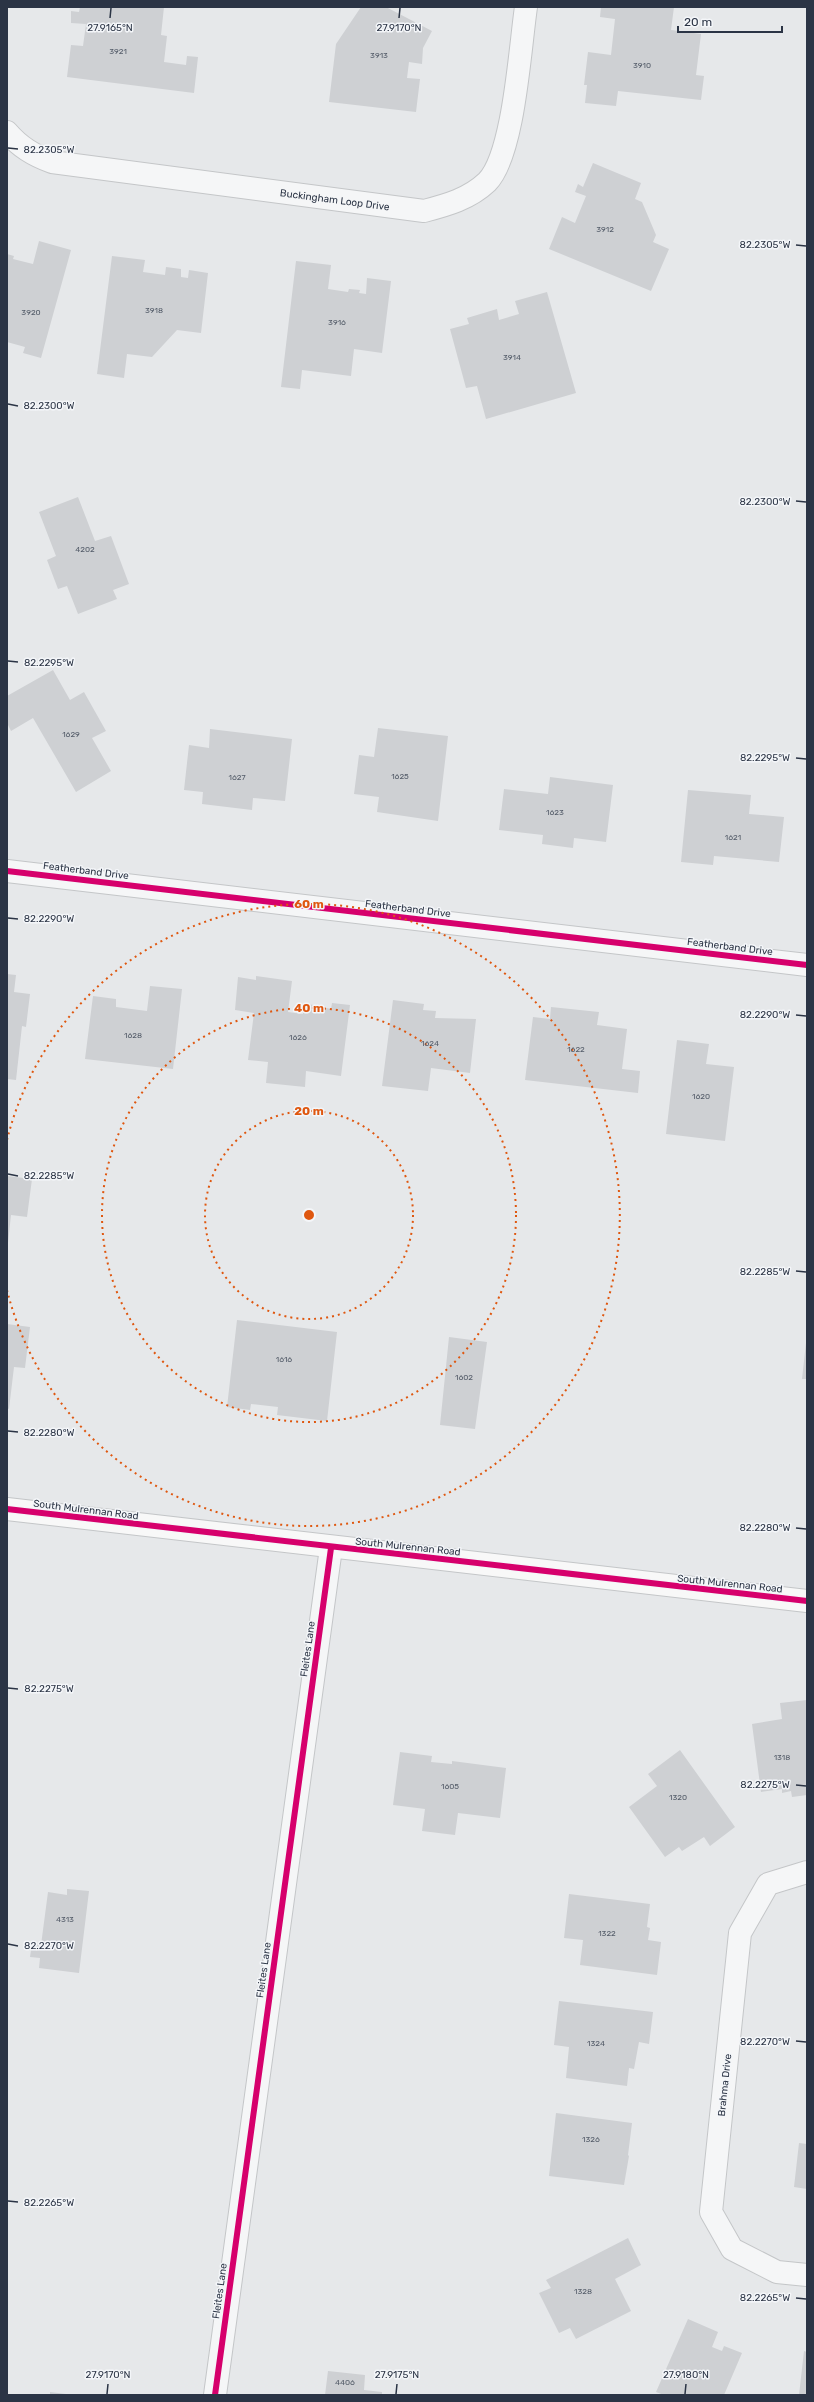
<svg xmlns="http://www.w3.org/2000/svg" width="814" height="2402" viewBox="0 0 814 2402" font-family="Rubik,sans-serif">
<rect width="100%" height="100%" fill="#e6e8ea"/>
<path fill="#ced0d3" d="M 80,7 L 164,7 L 161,35 L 167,36 L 164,62 L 186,65 L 187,56 L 198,57 L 194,93 L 67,77 L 71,45 L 83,46 L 86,24 L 71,23 L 71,11 L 79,12 Z
M 361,7 L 386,7 L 432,31 L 423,48 L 422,64 L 409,62 L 407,78 L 420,79 L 416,112 L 329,102 L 336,44 Z
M 601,7 L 674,7 L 671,30 L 701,34 L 696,75 L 704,76 L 701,100 L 618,91 L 616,106 L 585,103 L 587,85 L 584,85 L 588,52 L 611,55 L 615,19 L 600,17 Z
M 593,163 L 641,183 L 635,199 L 642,202 L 656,235 L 653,242 L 669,249 L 651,291 L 549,249 L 562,217 L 575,223 L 586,196 L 575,192 L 578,184 L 583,187 Z
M 39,241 L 71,250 L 41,358 L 23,353 L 25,347 L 7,342 L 7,254 L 14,256 L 13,259 L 33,264 Z
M 112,256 L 145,260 L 143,272 L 165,275 L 166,267 L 181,269 L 181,277 L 188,278 L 189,270 L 208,273 L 201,333 L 177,330 L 152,357 L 127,354 L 124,378 L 97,374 Z
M 296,261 L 331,265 L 328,289 L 348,292 L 349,289 L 360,290 L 359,293 L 366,294 L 367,278 L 391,281 L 382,353 L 354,349 L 351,376 L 302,370 L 300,389 L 281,387 Z
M 547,292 L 576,393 L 486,419 L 477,386 L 466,388 L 450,329 L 469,324 L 467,318 L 497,309 L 499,320 L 519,314 L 515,301 Z
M 78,497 L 95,541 L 111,536 L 129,584 L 113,590 L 117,599 L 78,614 L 67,586 L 58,589 L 47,560 L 56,556 L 39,512 Z
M 53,670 L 70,700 L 84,692 L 106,731 L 92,738 L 111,771 L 76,792 L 33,718 L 11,731 L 7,723 L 7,696 Z
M 378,728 L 448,736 L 438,821 L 377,812 L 379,797 L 354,794 L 359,755 L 374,757 Z
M 210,729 L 292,739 L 285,801 L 253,798 L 252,810 L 202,804 L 203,792 L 184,790 L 189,745 L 209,748 Z
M 550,777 L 613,785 L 606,842 L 574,838 L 573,848 L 542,844 L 543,835 L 499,830 L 504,789 L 548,794 Z
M 688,790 L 751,795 L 749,814 L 784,817 L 779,862 L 714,856 L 713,865 L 681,862 Z
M 7,974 L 16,975 L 14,992 L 30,994 L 26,1027 L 22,1026 L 16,1080 L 7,1079 Z
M 256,976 L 292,981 L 288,1012 L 303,1014 L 304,1003 L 331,1009 L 332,1003 L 350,1005 L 341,1076 L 306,1071 L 305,1087 L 266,1083 L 268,1062 L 248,1060 L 254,1013 L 235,1010 L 238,977 L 256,980 Z
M 150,986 L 182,989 L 173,1069 L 85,1059 L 93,996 L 116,999 L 116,1007 L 147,1011 Z
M 393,1000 L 424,1004 L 423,1010 L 436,1011 L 435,1018 L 476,1019 L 470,1073 L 431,1068 L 428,1091 L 382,1086 Z
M 551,1007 L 599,1012 L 597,1025 L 627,1029 L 622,1069 L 640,1071 L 638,1093 L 525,1080 L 533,1017 L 550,1019 Z
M 677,1040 L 709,1044 L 706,1064 L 734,1067 L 725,1141 L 666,1134 Z
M 7,1176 L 32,1179 L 27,1217 L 11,1215 L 8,1243 Z
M 237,1320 L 337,1332 L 327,1421 L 277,1415 L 278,1407 L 251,1404 L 250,1410 L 227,1407 Z
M 7,1324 L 30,1327 L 25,1368 L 14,1367 L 9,1409 L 7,1408 Z
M 449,1337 L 487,1342 L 475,1429 L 440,1425 Z
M 806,1343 L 807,1343 L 807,1379 L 802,1379 Z
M 807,1700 L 807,1795 L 792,1797 L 791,1791 L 782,1793 L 782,1789 L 761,1792 L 752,1724 L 782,1719 L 780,1703 Z
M 680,1750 L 735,1827 L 710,1846 L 704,1837 L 682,1851 L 679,1847 L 665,1857 L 629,1807 L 657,1786 L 648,1774 Z
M 400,1752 L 432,1756 L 431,1762 L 452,1764 L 452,1761 L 506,1768 L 500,1818 L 458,1813 L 455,1835 L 422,1831 L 425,1809 L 393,1805 Z
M 67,1889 L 89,1891 L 79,1973 L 39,1968 L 40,1958 L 30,1957 L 32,1944 L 41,1945 L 48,1892 L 67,1895 Z
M 569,1894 L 650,1904 L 647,1927 L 650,1928 L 648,1940 L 661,1942 L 657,1975 L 580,1965 L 583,1940 L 564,1938 Z
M 559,2001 L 653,2012 L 649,2044 L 639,2042 L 634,2069 L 629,2068 L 627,2086 L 566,2078 L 569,2047 L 554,2045 Z
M 556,2113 L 632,2123 L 628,2155 L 629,2156 L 624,2185 L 549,2176 Z
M 799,2143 L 807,2144 L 807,2189 L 794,2187 Z
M 628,2238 L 641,2265 L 615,2279 L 631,2311 L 576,2339 L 570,2328 L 559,2333 L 539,2293 L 551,2288 L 546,2280 Z
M 688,2319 L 718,2332 L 712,2347 L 722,2351 L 724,2346 L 742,2353 L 724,2395 L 664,2395 L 656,2392 Z
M 804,2351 L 807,2352 L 807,2395 L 799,2395 Z
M 328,2371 L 365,2375 L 364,2390 L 382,2392 L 382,2395 L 325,2395 Z
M 50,2392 L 66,2394 L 66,2395 L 50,2395 Z"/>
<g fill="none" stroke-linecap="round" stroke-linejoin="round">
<g stroke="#c4c6c8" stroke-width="24">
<g id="street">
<path id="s1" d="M 7,132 C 20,147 33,155 52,162 L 424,211 C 447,205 469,199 487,182 C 514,155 520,47 526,7"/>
<path d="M 7,871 L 807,965"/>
<path d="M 807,1872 L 768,1884 L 740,1933 L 711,2212 L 732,2249 L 777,2272 L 807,2275"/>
<path d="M 215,2395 L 331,1548"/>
</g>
</g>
<g stroke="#c4c6c8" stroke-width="24">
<path id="secondary" d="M 7,1509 L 807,1601"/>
</g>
<use href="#street" stroke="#f5f6f7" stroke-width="22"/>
<use href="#secondary" stroke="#f8f8f8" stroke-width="22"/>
<g stroke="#f4f6f9" stroke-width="8">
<path id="cycleway" d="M 7,871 L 807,965
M 7,1509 L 807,1601
M 215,2395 L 331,1548"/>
</g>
<use href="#cycleway" stroke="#d6006c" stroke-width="6"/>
</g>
<path fill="none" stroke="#2b3445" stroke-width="1.5" d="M 110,18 L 111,8M 399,18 L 400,8M 8,148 L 18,149M 796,245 L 806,246M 8,404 L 18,406M 796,501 L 806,502M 8,661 L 18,662M 796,758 L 806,759M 8,918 L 18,919M 796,1015 L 806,1016M 8,1174 L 18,1176M 796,1271 L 806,1272M 8,1431 L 18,1432M 796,1528 L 806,1529M 8,1688 L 18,1689M 796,1785 L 806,1786M 8,1944 L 18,1946M 796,2041 L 806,2042M 8,2201 L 18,2202M 796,2298 L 806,2299M 107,2394 L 108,2384M 396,2394 L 397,2384M 685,2394 L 686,2384"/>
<g fill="none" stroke="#df570f" stroke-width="2" stroke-dasharray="2 4">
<circle cx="309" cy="1215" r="104"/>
<circle cx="309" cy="1215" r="207"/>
<path d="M7 1140A311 311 0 1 1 7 1290"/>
</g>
<g text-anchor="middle" stroke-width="3" stroke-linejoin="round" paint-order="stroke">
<g font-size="8" fill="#545c69">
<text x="118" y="54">3921</text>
<text x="379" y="58">3913</text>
<text x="642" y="68">3910</text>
<text x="605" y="232">3912</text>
<text x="154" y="313">3918</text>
<text x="31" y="315">3920</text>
<text x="337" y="325">3916</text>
<text x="512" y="360">3914</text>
<text x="85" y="552">4202</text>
<text x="71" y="737">1629</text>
<text x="400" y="779">1625</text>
<text x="237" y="780">1627</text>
<text x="555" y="815">1623</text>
<text x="733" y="840">1621</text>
<text x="133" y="1038">1628</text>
<text x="298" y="1040">1626</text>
<text x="430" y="1046">1624</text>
<text x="576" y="1052">1622</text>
<text x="701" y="1099">1620</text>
<text x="284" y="1362">1616</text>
<text x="464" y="1380">1602</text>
<text x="782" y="1760">1318</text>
<text x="450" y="1789">1605</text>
<text x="678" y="1800">1320</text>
<text x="65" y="1922">4313</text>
<text x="607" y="1936">1322</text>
<text x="596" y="2046">1324</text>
<text x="591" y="2142">1326</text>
<text x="583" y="2294">1328</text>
<text x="345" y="2385">4406</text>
</g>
<g font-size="10" fill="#2b3445" stroke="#f4f6f9">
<text dy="4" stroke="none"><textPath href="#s1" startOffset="340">Buckingham Loop Drive</textPath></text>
<text transform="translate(86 870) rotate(7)" y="4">Featherband Drive</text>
<text transform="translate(408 908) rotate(7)" y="4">Featherband Drive</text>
<text transform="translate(730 946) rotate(7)" y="4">Featherband Drive</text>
<text transform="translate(86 1509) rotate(7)" y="4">South Mulrennan Road</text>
<text transform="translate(408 1546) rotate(6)" y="4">South Mulrennan Road</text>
<text transform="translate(730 1583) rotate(6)" y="4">South Mulrennan Road</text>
<text transform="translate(307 1649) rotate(-82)" y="4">Fleites Lane</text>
<text transform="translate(263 1970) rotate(-82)" y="4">Fleites Lane</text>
<text transform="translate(724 2085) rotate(-84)" y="4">Brahma Drive</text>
<text transform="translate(219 2291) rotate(-82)" y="4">Fleites Lane</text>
</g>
</g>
<g font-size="10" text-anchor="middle" fill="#2b3445" stroke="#f4f6f9" stroke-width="3" stroke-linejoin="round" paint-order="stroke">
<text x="110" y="31">27.9165°N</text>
<text x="399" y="31">27.9170°N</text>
<text x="49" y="153">82.2305°W</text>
<text x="765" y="248">82.2305°W</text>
<text x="49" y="409">82.2300°W</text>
<text x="765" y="505">82.2300°W</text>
<text x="49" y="666">82.2295°W</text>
<text x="765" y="761">82.2295°W</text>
<text x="49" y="922">82.2290°W</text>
<text x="765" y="1018">82.2290°W</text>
<text x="49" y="1179">82.2285°W</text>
<text x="765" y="1275">82.2285°W</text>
<text x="49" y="1436">82.2280°W</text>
<text x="765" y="1531">82.2280°W</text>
<text x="49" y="1692">82.2275°W</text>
<text x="765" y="1788">82.2275°W</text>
<text x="49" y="1949">82.2270°W</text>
<text x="765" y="2045">82.2270°W</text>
<text x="49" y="2206">82.2265°W</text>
<text x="765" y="2301">82.2265°W</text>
<text x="108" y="2378">27.9170°N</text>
<text x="397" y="2378">27.9175°N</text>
<text x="686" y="2378">27.9180°N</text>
</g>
<circle cx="309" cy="1215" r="6" fill="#df570f" stroke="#f4f6f9" stroke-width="2"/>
<g font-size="12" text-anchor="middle" font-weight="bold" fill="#df570f" stroke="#f4f6f9" stroke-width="3" stroke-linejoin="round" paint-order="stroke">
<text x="309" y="908">60 m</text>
<text x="309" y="1012">40 m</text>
<text x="309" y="1115">20 m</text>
</g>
<rect width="814" height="2402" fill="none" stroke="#2b3445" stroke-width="16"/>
<path d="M678 26v6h104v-6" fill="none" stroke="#2b3445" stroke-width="2"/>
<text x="684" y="26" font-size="12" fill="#2b3445" stroke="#f4f6f9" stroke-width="3" paint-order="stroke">20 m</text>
</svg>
